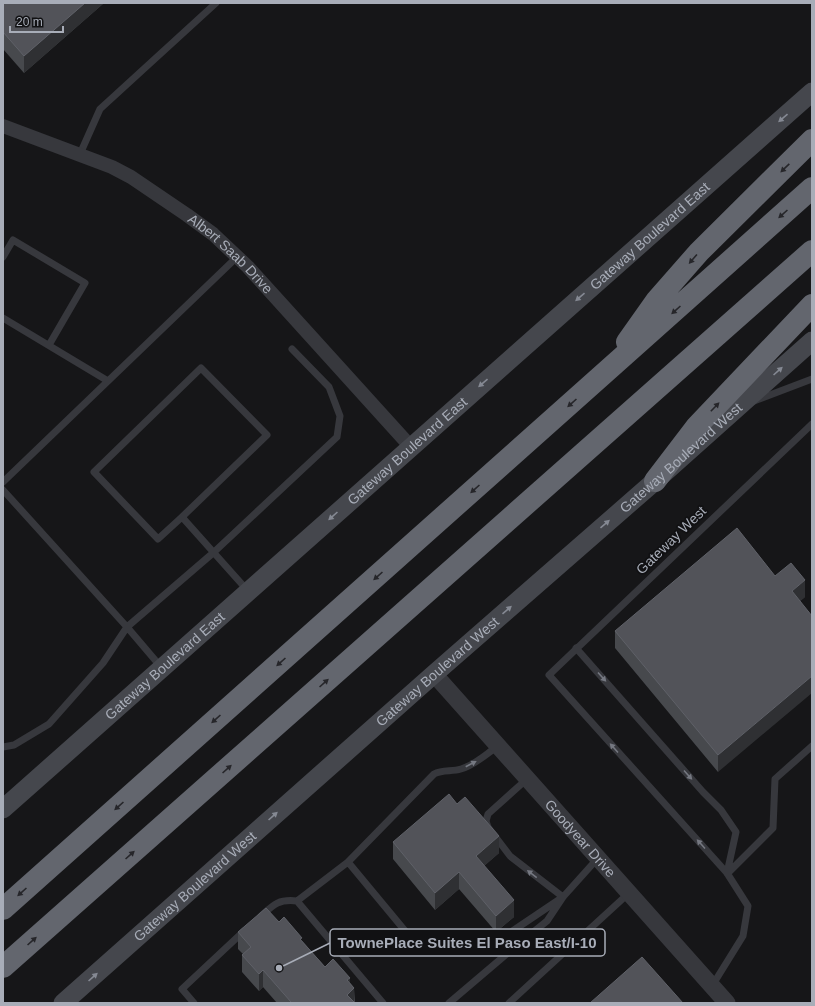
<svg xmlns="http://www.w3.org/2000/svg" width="815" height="1006" viewBox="0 0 815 1006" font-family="Arial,sans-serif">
<rect width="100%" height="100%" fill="#161618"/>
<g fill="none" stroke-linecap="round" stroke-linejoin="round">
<path stroke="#37383d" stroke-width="7" d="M 80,154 L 100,109 L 216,3
M 3,257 L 13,240 L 85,283 L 49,345
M 3,318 L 108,381
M 754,401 L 812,379
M 3,482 L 237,257
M 3,490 L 127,627 L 161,667
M 182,517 L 267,435 L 201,368 L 94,472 L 158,539 L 182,517 L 248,591
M 576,648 L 703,792 L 721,810 L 736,832 L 727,873
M 498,746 C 486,754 475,765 461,769 C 451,772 443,769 434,774 L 348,862 L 411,938 L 437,947 L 480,945 L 494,941 L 511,932 L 563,897
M 3,747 L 14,745 L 49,724 L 103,663 L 127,627 L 213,553 L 337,437 L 340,416 L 329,387 L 292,349
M 527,779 L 488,814 L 486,821 L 488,827 L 510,856 L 563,897
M 348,862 L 297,901 L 383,1003
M 728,873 L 773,828 L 775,779 L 812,746
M 261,916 C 274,904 279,899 297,901
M 712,986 L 743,936 L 748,906 L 727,873 L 549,675 L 812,424
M 194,1003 L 182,989 L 244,931
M 449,1003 L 516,946 L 547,921 L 563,897 L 598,858
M 509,1003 L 629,893"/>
<path stroke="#37383d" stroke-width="14" id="s1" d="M 3,126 L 112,167 L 131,177 L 187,215 L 213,234 L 248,267 L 411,447"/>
<path stroke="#37383d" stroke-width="17" id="s2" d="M 434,674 L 727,1003"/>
<g stroke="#45474d" stroke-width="19">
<path id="s3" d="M 3,809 L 812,92"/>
<path id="s4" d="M 63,1003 L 434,674 L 655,481 L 812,341"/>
</g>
<path stroke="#63666e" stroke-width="22" d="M 627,342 L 656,301 L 699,252 L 812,140
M 655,481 L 697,426 L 812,305
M 3,909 L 812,188
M 3,967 L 812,251"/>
</g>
<path fill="#47494d" d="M 3,3 L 104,3 L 24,73 L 3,49 Z
M 805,597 L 800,601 L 718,772 L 615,648 L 615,631 Z
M 393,842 L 499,853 L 484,866 L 514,917 L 496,932 L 459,889 L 435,910 L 393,859 Z
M 238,932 L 302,941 L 325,967 L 350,983 L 354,988 L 355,1003 L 277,1003 L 263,987 L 259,991 L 242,972 L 242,955 L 243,954 L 238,949 Z"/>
<path fill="#2f3033" d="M 85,3 L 104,3 L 24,73 L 24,56 Z
M 805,580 L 805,597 L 792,608 L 792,591 Z
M 812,676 L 812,693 L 718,772 L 718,755 Z
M 499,836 L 499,853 L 476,873 L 476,856 Z
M 459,872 L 459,889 L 435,910 L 435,893 Z
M 514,900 L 514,917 L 496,932 L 496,916 Z
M 263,970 L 263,987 L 259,991 L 259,974 Z
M 350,978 L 350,992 L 354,988 L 354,1003 L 347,1003 L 347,980 Z"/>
<path fill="#525359" stroke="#5f6168" d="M 3,3 L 85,3 L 24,56 L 3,32 Z
M 737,528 L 775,576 L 791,563 L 805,580 L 792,591 L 812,616 L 812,676 L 718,755 L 615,631 Z
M 449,794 L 457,804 L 465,797 L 499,836 L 476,856 L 514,900 L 496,916 L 459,872 L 435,893 L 393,842 Z
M 266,908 L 279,922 L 284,917 L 302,938 L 300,939 L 325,967 L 333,959 L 350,978 L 347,980 L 354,988 L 347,995 L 355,1003 L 289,1003 L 291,1002 L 263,970 L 259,974 L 242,955 L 251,947 L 238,932 Z
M 642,957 L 683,1003 L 590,1003 Z"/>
<defs><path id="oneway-solid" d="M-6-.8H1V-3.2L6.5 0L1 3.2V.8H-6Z"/></defs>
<g fill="#858993">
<use href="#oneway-solid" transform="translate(783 118) rotate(139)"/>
<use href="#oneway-solid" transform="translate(580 297) rotate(139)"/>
<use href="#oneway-solid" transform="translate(778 371) rotate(-42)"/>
<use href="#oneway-solid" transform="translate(483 383) rotate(139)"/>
<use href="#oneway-solid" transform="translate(333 516) rotate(138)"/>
<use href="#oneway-solid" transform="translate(605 524) rotate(-41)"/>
<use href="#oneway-solid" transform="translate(507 610) rotate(-41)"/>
<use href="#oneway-solid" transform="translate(273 816) rotate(-42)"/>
<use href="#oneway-solid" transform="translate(93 977) rotate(-42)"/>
</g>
<g fill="#26262a">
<use href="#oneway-solid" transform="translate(785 168) rotate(136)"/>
<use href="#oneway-solid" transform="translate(783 214) rotate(138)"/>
<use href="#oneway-solid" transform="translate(693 259) rotate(131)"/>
<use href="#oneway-solid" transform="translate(676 310) rotate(138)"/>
<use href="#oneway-solid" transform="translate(572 403) rotate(138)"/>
<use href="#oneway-solid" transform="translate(715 407) rotate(-46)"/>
<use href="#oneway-solid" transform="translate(475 489) rotate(138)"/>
<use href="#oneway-solid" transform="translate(378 576) rotate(138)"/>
<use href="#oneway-solid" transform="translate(281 662) rotate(138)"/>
<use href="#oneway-solid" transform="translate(324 683) rotate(-42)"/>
<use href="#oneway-solid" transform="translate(216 719) rotate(138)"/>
<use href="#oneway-solid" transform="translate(227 769) rotate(-42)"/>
<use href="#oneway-solid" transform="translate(119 806) rotate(138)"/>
<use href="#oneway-solid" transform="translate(130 855) rotate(-42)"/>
<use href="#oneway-solid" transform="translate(22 892) rotate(138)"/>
<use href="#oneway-solid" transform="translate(32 941) rotate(-42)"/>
</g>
<g fill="#757881">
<use href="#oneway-solid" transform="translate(602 677) rotate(48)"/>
<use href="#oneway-solid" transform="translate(614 748) rotate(-132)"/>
<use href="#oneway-solid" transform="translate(471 764) rotate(-28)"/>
<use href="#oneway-solid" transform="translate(688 775) rotate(48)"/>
<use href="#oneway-solid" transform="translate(701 844) rotate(-132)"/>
<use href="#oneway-solid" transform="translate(532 874) rotate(-142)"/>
</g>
<g text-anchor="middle" stroke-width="3.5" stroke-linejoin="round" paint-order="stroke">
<g font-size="14" fill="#a8adb8" stroke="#111113">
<text dy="5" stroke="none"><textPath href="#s3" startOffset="864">Gateway Boulevard East</textPath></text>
<text dy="5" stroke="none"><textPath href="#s1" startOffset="264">Albert Saab Drive</textPath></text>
<text dy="5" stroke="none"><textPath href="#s3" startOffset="540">Gateway Boulevard East</textPath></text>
<text dy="5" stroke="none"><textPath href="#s4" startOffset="824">Gateway Boulevard West</textPath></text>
<text transform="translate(671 540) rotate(-44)" y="5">Gateway West</text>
<text dy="5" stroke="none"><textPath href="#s3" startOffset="216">Gateway Boulevard East</textPath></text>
<text dy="5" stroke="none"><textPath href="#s4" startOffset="500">Gateway Boulevard West</textPath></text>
<text dy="5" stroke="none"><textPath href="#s2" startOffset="220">Goodyear Drive</textPath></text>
<text dy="5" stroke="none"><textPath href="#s4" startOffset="176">Gateway Boulevard West</textPath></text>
</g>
</g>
<path fill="none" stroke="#a8adb8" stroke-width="1.5" d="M279 968L330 943"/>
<circle fill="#a8adb8" stroke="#111113" stroke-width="1.5" cx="279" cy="968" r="4"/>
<rect fill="#111113" stroke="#a8adb8" stroke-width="1.5" x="330" y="929" width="275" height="27" rx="4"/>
<g font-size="15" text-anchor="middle" font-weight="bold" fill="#a8adb8">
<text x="467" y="948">TownePlace Suites El Paso East/I-10</text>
</g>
<rect width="815" height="1006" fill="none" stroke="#a8adb8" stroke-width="8"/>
<path d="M10 26v6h53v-6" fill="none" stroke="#a8adb8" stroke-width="2"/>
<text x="16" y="26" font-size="12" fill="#a8adb8" stroke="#111113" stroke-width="3" paint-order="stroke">20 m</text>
</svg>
